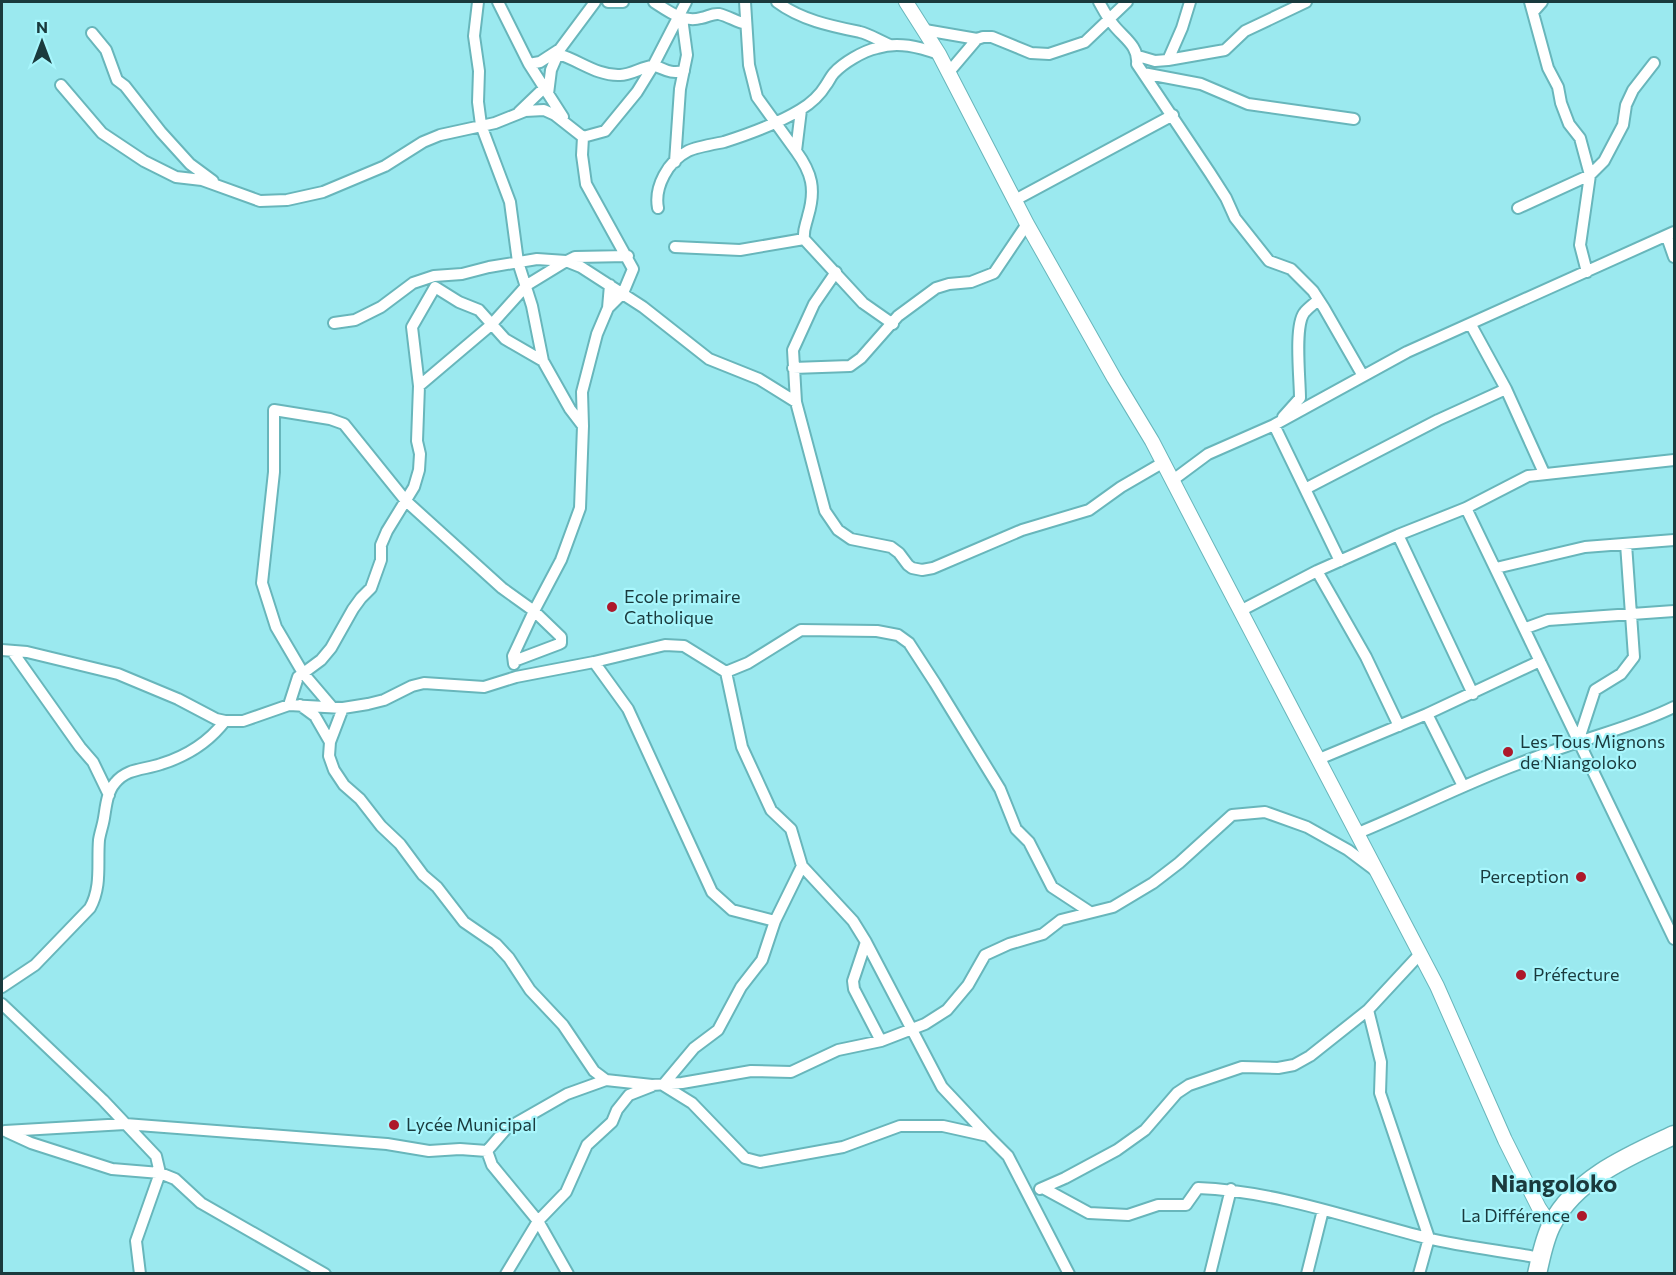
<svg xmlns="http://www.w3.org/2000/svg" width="1676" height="1275" viewBox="0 0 1676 1275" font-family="Commissioner,sans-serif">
<rect width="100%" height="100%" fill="#9be9ef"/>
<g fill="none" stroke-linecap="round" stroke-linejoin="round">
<g stroke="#68b6bb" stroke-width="14">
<path id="street" d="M 478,2 L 474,36 L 479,71 L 478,102 L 481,125 L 510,202 L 518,262 L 532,306 L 543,361
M 498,2 L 529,64 L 563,117
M 608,2 L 623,2
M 654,2 C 668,11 683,23 701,18 C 708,17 712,13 719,14 C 728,16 737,22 746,24
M 745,2 L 749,65 L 757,97 L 796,151
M 777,2 C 801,20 831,26 860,32 C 869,34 880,41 890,45
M 1099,2 C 1103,9 1107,17 1112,23 C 1122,37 1139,45 1137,64 L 1210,173 L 1226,198 L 1235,218 L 1269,261 L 1291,269 L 1313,291 L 1324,308 L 1363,376
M 1530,2 L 1548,68 L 1558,87 L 1561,103 L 1569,124 L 1580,138 L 1590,175 L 1580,245 L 1587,272
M 1534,11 L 1542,2
M 925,30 L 977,39 L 983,37 L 992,37 L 1031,53 L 1049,54 L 1085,42 L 1127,2
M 92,33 L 106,50 L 117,80 L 125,86 L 161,132 L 190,164 L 213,181
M 558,54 C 579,60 597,76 620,75 C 631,75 642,67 652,66 C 663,66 666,75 684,71
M 1138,56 L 1155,61 L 1168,60 L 1225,50 L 1245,31 L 1306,2
M 1168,60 L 1182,28 L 1190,2
M 529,64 L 540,62 L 560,49
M 949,72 L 977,39
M 1143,73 L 1201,84 L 1248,104 L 1354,119
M 61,85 L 102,133 L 144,161 L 176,177 L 202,180 L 260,201 L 287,200 L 323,192 L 385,166 L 423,142 L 440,135 L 495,123 L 525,111 L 544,110 L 555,115 L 583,137 L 582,155 L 586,184 L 633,269 L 623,293 L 608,308
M 548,94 L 551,70 L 560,49 L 595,2
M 801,110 L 796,151 C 812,173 816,189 808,216 C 806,225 803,229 804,239 L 863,303 L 893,324
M 519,112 L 544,88
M 583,137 L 605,131 L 637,92 L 653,66 L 686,2
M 675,162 L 680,89 L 687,55 L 682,18
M 1015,200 L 1173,115
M 658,208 C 654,187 668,161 688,151 C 696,147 714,144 724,142 C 749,134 777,124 800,110 C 810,104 820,95 826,85 C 829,81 831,76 834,73 C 843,63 863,51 877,48 C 898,41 919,47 939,54
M 1518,208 L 1590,175 L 1604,161 L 1623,125 L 1626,105 L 1633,90 L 1654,63
M 1667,237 L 1674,257
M 675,247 L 740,250 L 804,239
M 836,272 L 814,304 L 793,350 L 796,402 L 825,511 L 838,530 L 851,539 L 891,547 L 899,553 L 908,565 L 912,568 L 922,570 L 933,568 L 1022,530 L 1089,510 L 1121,487 L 1164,462
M 334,323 L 355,320 L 381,307 L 413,283 L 434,276 L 462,274 L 489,267 L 537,259 L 566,261 L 581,267 L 643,307 L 709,359 L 759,379 L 796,402
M 1471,325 L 1506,389 L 1544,473
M 793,368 L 850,366 L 861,358 L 898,316 L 936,288 L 949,284 L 971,282 L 994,273 L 1027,224
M 419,386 L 491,325 L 527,285 L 563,263 L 575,257 L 628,256
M 1283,417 L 1300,398 C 1300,379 1294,327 1304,313 C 1308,308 1314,304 1318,300
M 1274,425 L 1340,561
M 1173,480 L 1208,454 L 1274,425 L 1407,352 L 1674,232
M 1305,489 L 1438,420 L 1506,389
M 1466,508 L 1674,939
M 1398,535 L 1473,694
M 1496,568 L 1585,547 L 1674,540
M 1317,571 L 1366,657 L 1399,726
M 1240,611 L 1317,571 L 1398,535 L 1466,508 L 1528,476 L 1674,460
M 1526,628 L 1548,620 L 1674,611
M 2,650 L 27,652 L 118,674 L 178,699 L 216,719 L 225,721 L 243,721 L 289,705 L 343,708 L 368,704 L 384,700 L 412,686 L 424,683 L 484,687 L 516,677 L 594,662 L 665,645 L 684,646 L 726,672 L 742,747 L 771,810 L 791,829 L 802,866 L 853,921 L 866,942 L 942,1087 L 988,1136
M 12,651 L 80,747 L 93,762 L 109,795
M 594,662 L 628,709 L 712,892 L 732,910 L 775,921
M 514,664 L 513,656 L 534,611 L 561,560 L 580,508 L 583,426 L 582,392 L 597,334 L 608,308 L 610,285
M 726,672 L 748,663 L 801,630 L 877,631 L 898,635 L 909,643 L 935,683 L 1000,789 L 1016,829 L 1029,842 L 1052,887 L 1090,912
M 289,705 L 298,677 L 321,660 L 331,648 L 353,609 L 361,598 L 371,588 L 381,560 L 381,545 L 387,531 L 414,487 L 419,470 L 420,454 L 417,441 L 419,386 L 412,327 L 435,287 L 459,302 L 479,310 L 505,339 L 543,361 L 570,409 L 583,426
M 300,705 L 315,716 L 330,742
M 332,707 L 303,673 L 276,627 L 262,583 L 274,472 L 274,410 L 330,419 L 344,424 L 406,501 L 502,588 L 534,611 L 561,637 L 561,643 L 559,644 L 514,661
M 343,708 L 330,742 L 329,756 L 334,770 L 344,785 L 360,799 L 381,826 L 400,844 L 423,875 L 437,887 L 464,922 L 496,944 L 509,958 L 530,990 L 563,1025 L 594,1071 L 606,1080
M 1427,714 L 1463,786
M 1578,742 L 1595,690 L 1621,674 L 1634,657 L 1626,544
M 1319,759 L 1427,714 L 1540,661
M 1358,833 C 1412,811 1464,784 1518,764 C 1539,756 1559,748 1579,742 C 1611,731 1644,722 1674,707
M 802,866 L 775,921 L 762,960 L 741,987 L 718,1030 L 694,1048 L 663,1085 L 692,1103 L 745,1158 L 760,1162 L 843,1147 L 900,1126 L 943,1126 L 988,1136 L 1008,1156 L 1069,1274
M 866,942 L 853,981 L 854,989 L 881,1041
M 2,987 L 35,965 L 90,908 C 102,886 97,864 99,840 C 100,833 103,825 104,818 C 106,806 107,792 115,783 C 127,768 144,770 161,764 C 187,756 208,743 225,721
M 2,1004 L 103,1100 L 156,1156 L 160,1173 L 136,1241 L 140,1274
M 1368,1010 L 1381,1062 L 1380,1093 L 1429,1238 L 1419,1274
M 5,1131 L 125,1124 L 387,1144 L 429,1151 L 460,1149 L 487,1151
M 7,1132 L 31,1143 L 112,1169 L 160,1173 L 175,1179 L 201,1203 L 325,1274
M 1043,1188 L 1089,1213 L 1128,1215 L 1158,1205 L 1186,1205 L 1198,1188 C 1276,1191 1352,1219 1427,1238 C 1464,1247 1503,1251 1541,1258
M 1040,1189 L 1065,1178 L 1117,1150 L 1145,1130 L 1177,1093 L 1189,1085 L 1242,1067 L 1278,1068 L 1294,1065 L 1310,1056 L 1368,1010 L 1420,954
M 506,1274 L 538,1221 L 566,1192 L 587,1145 L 612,1122 L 617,1110 L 629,1095 L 652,1086
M 568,1274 L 538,1221 L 492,1165 L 487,1151 L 506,1129 L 567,1094 L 606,1080 L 652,1085 L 682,1083 L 751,1071 L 791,1072 L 838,1050 L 881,1041 L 925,1024 L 947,1010 L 968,985 L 985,955 L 1009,944 L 1043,934 L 1061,920 L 1113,907 L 1153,883 L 1179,863 L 1232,815 L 1265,812 L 1307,827 L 1348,850 L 1376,871
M 1210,1274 L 1231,1189
M 1307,1274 L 1323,1210"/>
</g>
<g stroke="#68b6bb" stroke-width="16">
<path id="secondary" d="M 906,2 L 939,54 L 1027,224 L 1114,378 L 1152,441 L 1207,547 L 1437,986 L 1505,1140 L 1539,1208 L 1551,1226"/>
</g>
<g stroke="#68b6bb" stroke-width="21">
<path id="highway" d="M 1537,1274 C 1541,1257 1544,1239 1552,1224 C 1576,1178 1629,1156 1674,1135"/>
</g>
<use href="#street" stroke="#fff" stroke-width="10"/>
<use href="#secondary" stroke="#fff" stroke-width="14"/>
<use href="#highway" stroke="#fff" stroke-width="18"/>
</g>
<g fill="#ad192b" stroke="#a8f6fc" stroke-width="2">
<circle cx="612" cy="607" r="6"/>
<circle cx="1508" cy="752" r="6"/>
<circle cx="1581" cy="877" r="6"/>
<circle cx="1521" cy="975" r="6"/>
<circle cx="394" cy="1125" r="6"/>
<circle cx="1582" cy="1216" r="6"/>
</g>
<g text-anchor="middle" stroke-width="4.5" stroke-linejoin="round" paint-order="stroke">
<g font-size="18" fill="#1a3a3d" stroke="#a8f6fc" text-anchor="start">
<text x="624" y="603">Ecole primaire<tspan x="624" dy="21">Catholique</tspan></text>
<text x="1520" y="748">Les Tous Mignons<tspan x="1520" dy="21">de Niangoloko</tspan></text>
<text x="1569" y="883" text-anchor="end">Perception</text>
<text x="1533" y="981">Préfecture</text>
<text x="406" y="1131">Lycée Municipal</text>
<text x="1570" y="1222" text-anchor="end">La Différence</text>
</g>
<g font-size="24" font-weight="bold" fill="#1a3a3d" stroke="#a8f6fc">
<text x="1554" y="1192">Niangoloko</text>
</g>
</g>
<rect width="1676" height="1275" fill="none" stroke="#1a3a3d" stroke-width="6"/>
<g transform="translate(42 42)" stroke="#a8f6fc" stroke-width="4.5" paint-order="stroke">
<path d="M0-4.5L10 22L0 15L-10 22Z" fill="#1a3a3d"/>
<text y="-9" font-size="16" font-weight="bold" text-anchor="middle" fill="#1a3a3d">N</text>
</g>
</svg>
